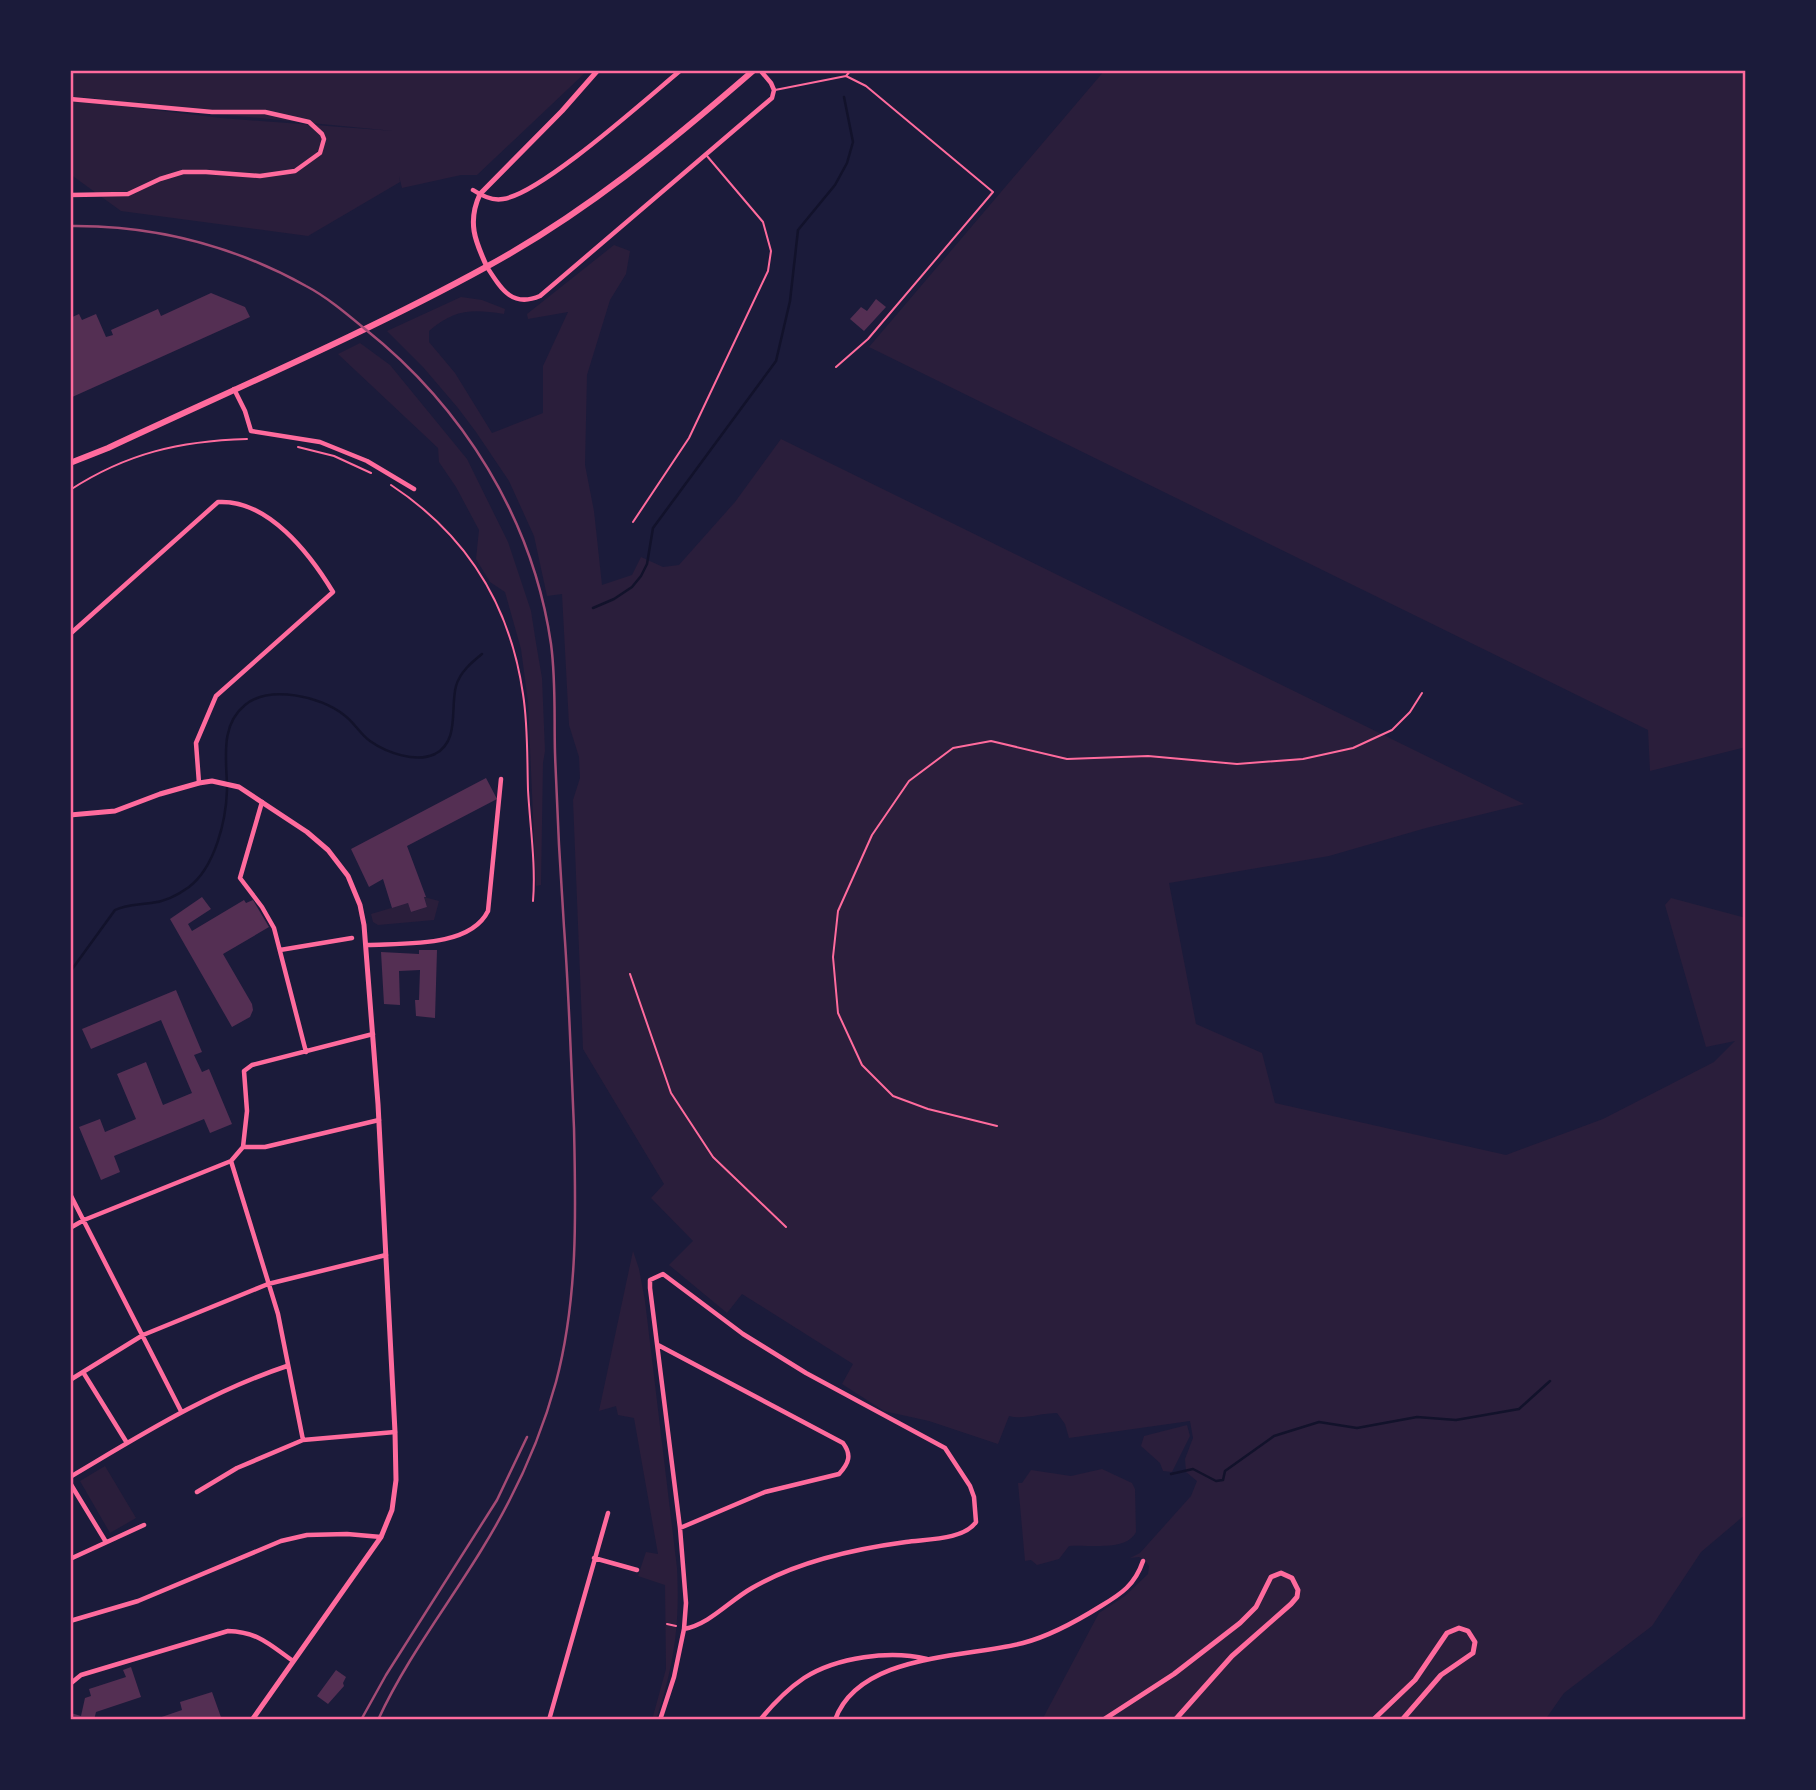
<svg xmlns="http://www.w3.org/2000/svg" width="1816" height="1790" viewBox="0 0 1816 1790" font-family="'DejaVu Sans',sans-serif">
<rect width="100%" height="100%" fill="#1b1b3a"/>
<path fill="#2a1e3b" d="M 70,70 L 588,70 L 477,175 L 461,175 L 402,188 L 399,176 L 400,182 L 308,236 L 121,211 L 70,174 L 70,100 L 221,118 L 394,131 L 144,107 L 93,98 L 70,97 Z
M 1105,70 L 1746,70 L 1746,747 L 1650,771 L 1648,730 L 869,347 Z
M 614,245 L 630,251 L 626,274 L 610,300 L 587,375 L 585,465 L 594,511 L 602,585 L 632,575 L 641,557 L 663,567 L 679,565 L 735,502 L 781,439 L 1524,804 L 1426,828 L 1329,856 L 1169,883 L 1196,1024 L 1262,1053 L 1275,1103 L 1506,1155 L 1603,1119 L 1714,1062 L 1735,1041 L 1706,1047 L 1665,905 L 1671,898 L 1746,918 L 1746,1514 L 1701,1552 L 1652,1626 L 1564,1693 L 1545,1720 L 1042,1720 L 1099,1613 L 1125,1596 L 1148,1574 L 1149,1566 L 1145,1560 L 1139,1557 L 1130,1558 L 1140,1553 L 1191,1496 L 1197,1481 L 1186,1472 L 1185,1459 L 1193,1438 L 1190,1421 L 1069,1438 L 1065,1424 L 1057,1413 C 1041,1413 1023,1420 1009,1416 L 998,1444 L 929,1421 L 884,1411 L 842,1384 L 853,1364 L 742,1294 L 727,1313 L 669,1265 L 693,1241 L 651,1198 L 664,1184 L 583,1049 L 573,800 L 580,778 L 579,757 L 569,725 L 562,594 L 547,596 L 534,536 L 509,481 L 476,432 L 458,408 L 423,367 L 387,331 L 461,297 L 482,300 L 505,309 L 504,314 C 471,309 455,309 429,331 L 429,342 L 455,373 L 492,433 L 543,413 L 543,366 L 568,312 L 528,319 L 527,314 Z
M 360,343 L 390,365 L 467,459 L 508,542 L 531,611 L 536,643 L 542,678 L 545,751 L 543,763 L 541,885 L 536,886 L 528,702 L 521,649 L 505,592 L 490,582 L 476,559 L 479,530 L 456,487 L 439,462 L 438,448 L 338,354 Z
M 424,897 L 439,901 L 434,920 L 378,925 L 373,922 L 371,914 L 408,903 L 411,912 L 427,907 Z
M 633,1251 L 639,1269 L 645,1301 L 677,1568 C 680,1626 674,1665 656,1720 L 652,1720 L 666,1669 L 665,1585 L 638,1576 L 646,1552 L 658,1554 L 634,1418 L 618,1415 L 616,1406 L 599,1411 Z
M 1187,1425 L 1190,1436 L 1172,1472 L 1163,1471 L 1160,1463 L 1141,1446 L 1144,1436 Z
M 105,1466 L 136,1518 L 110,1533 L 80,1481 Z
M 1102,1469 L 1132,1483 L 1135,1489 L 1136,1532 C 1126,1552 1089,1544 1069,1546 L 1059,1559 L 1037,1565 L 1031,1560 L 1025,1561 L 1018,1483 L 1022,1483 L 1031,1470 L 1071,1476 Z"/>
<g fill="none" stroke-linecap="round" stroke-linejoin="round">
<path stroke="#12122b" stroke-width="2.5" d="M 836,70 L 837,70
M 593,608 L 614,599 L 632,587 L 641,576 L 647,564 L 653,528 L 776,361 L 790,301 L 798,230 L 835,185 L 847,163 L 853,142 L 844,97
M 70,972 L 115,910 C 127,904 137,905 151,903 C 164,902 178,895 189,887 C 215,867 226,821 227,790 C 227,761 219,726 245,705 C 269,685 321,696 344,715 C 354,722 360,734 370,741 C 387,753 416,763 435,754 C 460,741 450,708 456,686 C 460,672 472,662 482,654
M 1171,1474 L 1193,1469 L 1216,1481 L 1223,1480 L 1225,1471 L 1274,1436 L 1319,1422 L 1357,1428 L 1417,1417 L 1456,1420 L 1519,1409 L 1550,1381"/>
</g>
<path fill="#542f53" d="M 211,293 L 245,307 L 250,317 L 70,398 L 70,318 L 79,314 L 82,320 L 96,314 L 106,337 L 113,335 L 111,330 L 158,309 L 161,316 Z
M 876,299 L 886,307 L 864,331 L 850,319 L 861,307 L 867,311 Z
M 486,778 L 497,799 L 407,846 L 426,897 L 424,897 L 427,907 L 411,912 L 408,903 L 392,908 L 383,879 L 369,887 L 351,849 Z
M 202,897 L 211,909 L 188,924 L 192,931 L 244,900 L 246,903 L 253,900 L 269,927 L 223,954 L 252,1004 L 253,1010 L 250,1017 L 232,1027 L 170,919 Z
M 419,950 L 437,950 L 435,1018 L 416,1016 L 415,1000 L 419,1000 L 420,970 L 399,971 L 400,1005 L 384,1004 L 381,952 L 419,954 Z
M 176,990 L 202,1052 L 194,1055 L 202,1072 L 209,1069 L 232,1124 L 210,1133 L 204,1119 L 114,1156 L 120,1172 L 101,1180 L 79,1127 L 100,1119 L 105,1132 L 136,1119 L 117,1074 L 146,1062 L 163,1105 L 192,1093 L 161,1020 L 91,1049 L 82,1029 Z
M 131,1667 L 141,1697 L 96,1712 L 94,1720 L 70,1720 L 71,1713 L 81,1716 L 85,1698 L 91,1696 L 89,1689 L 126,1677 L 123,1670 Z
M 336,1670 L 346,1677 L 343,1683 L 344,1686 L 328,1704 L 317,1696 Z
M 212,1692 L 222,1720 L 153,1720 L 182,1710 L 180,1702 Z"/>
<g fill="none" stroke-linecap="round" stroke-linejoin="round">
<path stroke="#ff6b9d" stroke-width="2" d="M 298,447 L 334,456 L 371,473
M 391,485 C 467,535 510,604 523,694 C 528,725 527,758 528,790 C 530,826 536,865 533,901
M 70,490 C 127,453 180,441 247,439
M 630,974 L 671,1093 L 713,1157 L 786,1227
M 997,1126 L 928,1109 L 893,1096 L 862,1065 L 838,1013 L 833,957 L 838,911 L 872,835 L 909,781 L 953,748 L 991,741 L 1067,759 L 1148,756 L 1237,764 L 1303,759 L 1353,748 L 1392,730 L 1410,712 L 1422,693
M 667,1624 L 676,1626"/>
<path stroke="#ff6b9d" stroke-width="2" d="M 775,90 L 846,76 L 851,70
M 836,367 L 868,339 L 993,192 L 866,86 L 846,76
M 633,522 L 689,438 L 768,271 L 771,251 L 763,222 L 707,156"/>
<path stroke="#ff6b9d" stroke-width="4.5" d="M 70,99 L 212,112 L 265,112 L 309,122 L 322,134 L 324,139 L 320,153 L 295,171 L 260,176 L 206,172 L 183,172 L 160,179 L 128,194 L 70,195
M 473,190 C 482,196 492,201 503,199 C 541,194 647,98 681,70
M 487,267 C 501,289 512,308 540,296 L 772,98 L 774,90 L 771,83 L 760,70
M 234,389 L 245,411 L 251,431 L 320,442 L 367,461 L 414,489
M 70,634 L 218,502 C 268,499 310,554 333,592 L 216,696 L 196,743 L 199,783
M 262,802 L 240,878 L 262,907 L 274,928 L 306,1052
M 367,945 C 403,943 470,948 488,911 L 501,779
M 280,950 L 352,938
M 243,1147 L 247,1111 L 244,1071 L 252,1065 L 373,1034
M 231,1161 L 278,1314 L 303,1440
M 70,1194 L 181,1411
M 70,1228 L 84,1220 L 231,1161 L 243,1147 L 265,1147 L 379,1120
M 658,1345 L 843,1443 C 852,1455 849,1463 839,1474 L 765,1492 L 680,1528
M 83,1372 L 127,1443
M 70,1380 L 143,1335 L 268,1284 L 386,1255
M 70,1477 C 141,1435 209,1392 287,1366
M 70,1483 L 106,1542
M 197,1492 L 237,1468 L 303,1440 L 395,1432
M 594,1558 L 637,1570
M 70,1559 L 144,1525
M 70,1621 L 138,1601 L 281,1541 L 307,1535 L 347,1534 L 381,1537
M 70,1684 L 81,1675 L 228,1631 C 258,1632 269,1644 293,1661
M 549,1720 L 608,1513
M 660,1720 L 674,1677 L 684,1629 L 686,1603 L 680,1528 L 650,1288 L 650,1280 L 663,1274 L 743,1334 L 806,1373 L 945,1448 L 970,1486 L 974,1497 L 976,1522 C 964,1540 926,1539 906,1542 C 854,1549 798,1561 752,1588 C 729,1601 710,1624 684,1629
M 760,1720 C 773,1704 786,1690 804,1678 C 837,1657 890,1650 927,1659
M 835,1720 C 859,1653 966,1658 1023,1643 C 1050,1636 1077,1621 1101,1606 C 1121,1594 1135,1585 1143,1561"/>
<path stroke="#ff6b9d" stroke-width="5" d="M 487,267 C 475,241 467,222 480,194 L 562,111 L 598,70
M 70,815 L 115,811 L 160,794 L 199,783 L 212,781 L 239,787 L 307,832 L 328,850 L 348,876 L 360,905 L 364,925 L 378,1104 L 395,1432 L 396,1480 L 392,1510 L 381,1537 L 252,1720
M 1103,1720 L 1174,1674 L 1240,1623 L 1256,1607 L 1271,1577 L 1281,1573 L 1292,1578 L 1298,1590 L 1297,1597 L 1291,1604 L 1232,1656 L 1175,1720
M 1373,1720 L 1415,1680 L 1447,1633 L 1459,1628 L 1468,1631 L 1475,1642 L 1473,1653 L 1441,1675 L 1402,1720"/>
<path stroke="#ff6b9d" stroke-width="6" d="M 70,463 L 108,448 C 234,389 364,334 486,267 C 584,214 670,143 754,70"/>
<path stroke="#a44b75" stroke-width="2.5" d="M 70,226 C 154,225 232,245 306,286 C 327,297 347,314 365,329 C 463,407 533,519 551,644 C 556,681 554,717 555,753 C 557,811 560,869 564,927 C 569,994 571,1061 574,1128 C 576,1213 578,1299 556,1382 C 540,1441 514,1497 482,1549 C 448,1605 406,1659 378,1720
M 361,1720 L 386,1675 L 497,1500 L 527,1437"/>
</g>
<rect width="1816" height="1790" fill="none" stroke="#1b1b3a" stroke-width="144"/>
<rect x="72" y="72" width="1672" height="1646" fill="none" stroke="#ff6b9d" stroke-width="2.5"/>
</svg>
